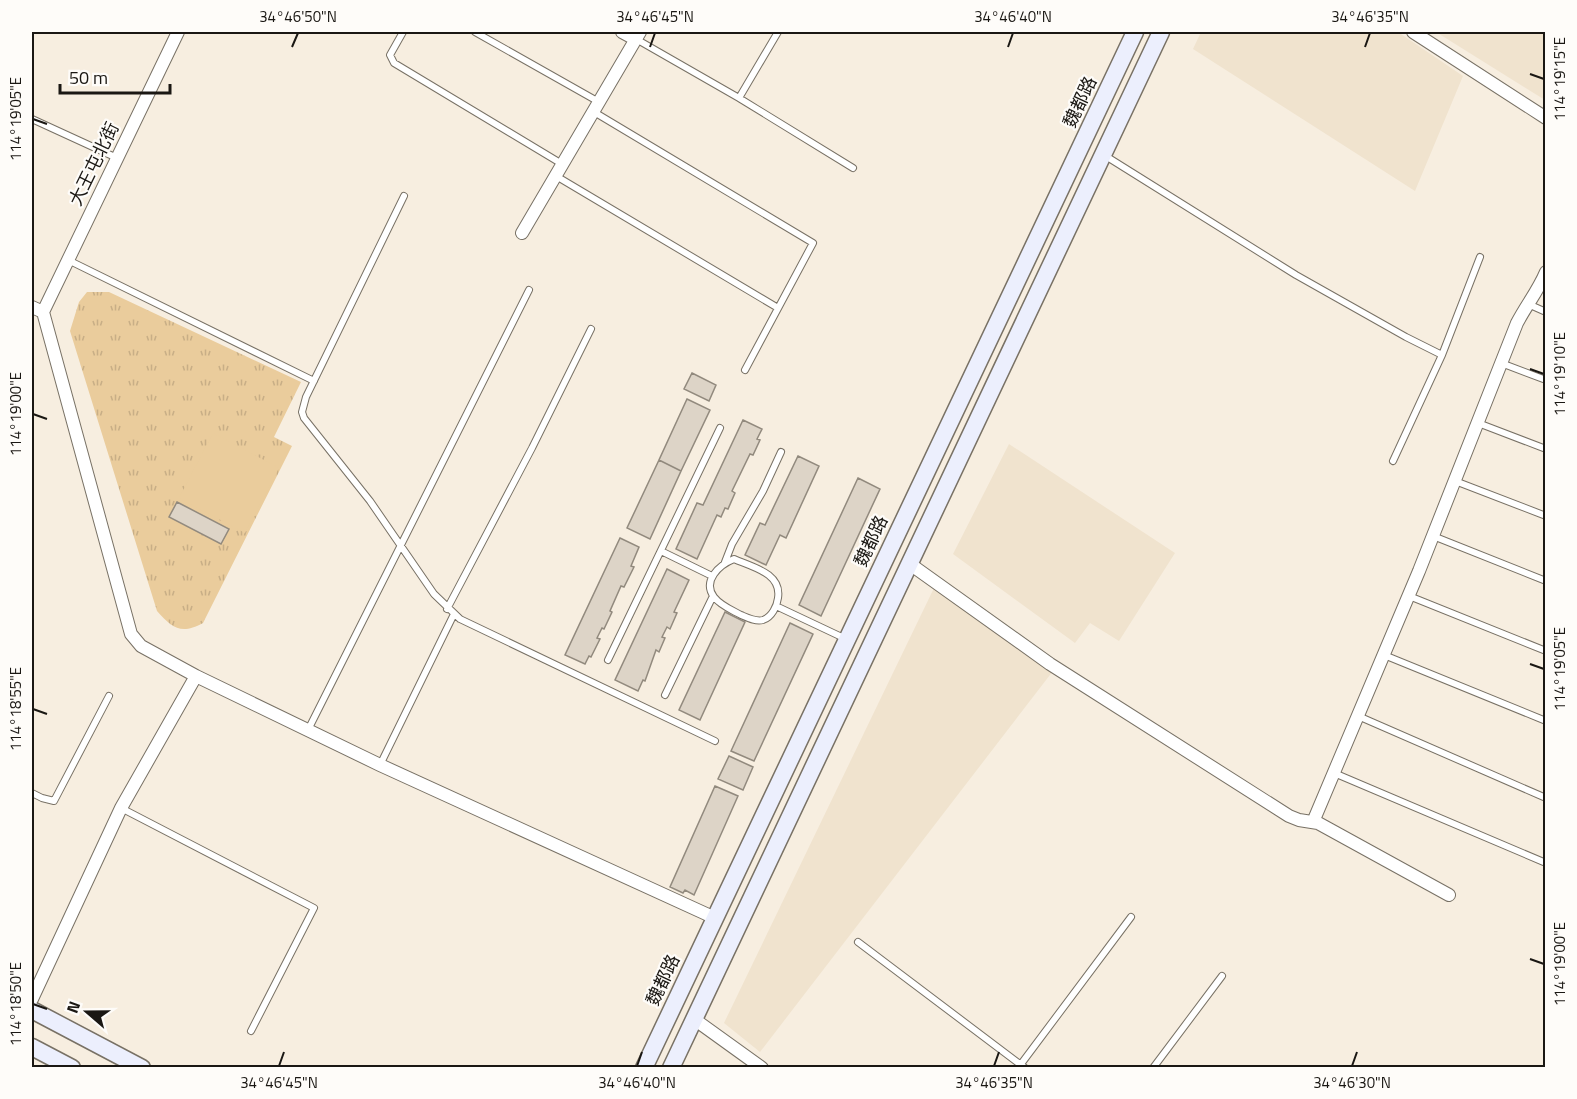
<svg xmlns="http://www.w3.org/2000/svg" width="1577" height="1099" viewBox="0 0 1577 1099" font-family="'Titillium Web','Noto Sans SC',sans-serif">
<defs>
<pattern id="park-tufts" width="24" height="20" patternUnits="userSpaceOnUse" patternTransform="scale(1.5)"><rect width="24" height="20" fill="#eacc9c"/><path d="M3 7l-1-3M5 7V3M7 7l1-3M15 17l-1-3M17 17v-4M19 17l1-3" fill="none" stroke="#c8ae86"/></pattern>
</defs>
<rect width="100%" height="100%" fill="#f7eee0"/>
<path fill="#f0e3ce" d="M 1201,32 L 1398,32 L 1463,76 L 1415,191 L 1193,49 Z
M 1436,32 L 1545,32 L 1545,100 Z
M 1009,444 L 1175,553 L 1119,641 L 1090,623 L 1075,643 L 953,554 Z
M 934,588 L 1053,671 L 760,1052 L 724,1023 Z"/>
<path fill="url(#park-tufts)" d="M 87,292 L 109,292 L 301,382 L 274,437 L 292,446 L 203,623 C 181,635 172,628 157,611 L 70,331 L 79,302 Z"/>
<path fill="#eacc9c" d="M 213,433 L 279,468 L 245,533 L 179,498 Z"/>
<path fill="#ddd4c7" stroke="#928a7e" stroke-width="1.5" d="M 692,373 L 716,385 L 709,401 L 684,389 Z
M 687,399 L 710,410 L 681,471 L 659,460 Z
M 743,420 L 762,429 L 757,439 L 760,440 L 753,455 L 750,454 L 732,491 L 735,493 L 728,509 L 725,508 L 721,517 L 717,515 L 697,559 L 676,549 L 697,503 L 703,505 Z
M 798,456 L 819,466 L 786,538 L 780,535 L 766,565 L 745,555 L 760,523 L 765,525 Z
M 659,460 L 681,471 L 650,539 L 627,528 Z
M 858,478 L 880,489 L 821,616 L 799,605 Z
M 177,502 L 229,529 L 221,544 L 169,517 Z
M 620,538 L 639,547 L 631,566 L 634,567 L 624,587 L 621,586 L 610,611 L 612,612 L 604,629 L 602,628 L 597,638 L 600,639 L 591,657 L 589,656 L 585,664 L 565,655 Z
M 667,569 L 689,580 L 674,612 L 677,613 L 670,629 L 667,627 L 662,637 L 665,638 L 659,652 L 656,650 L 645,681 L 643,680 L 638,691 L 615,680 Z
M 725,612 L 745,622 L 700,720 L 679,710 Z
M 790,623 L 813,634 L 754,761 L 731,751 Z
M 729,756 L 753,767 L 743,790 L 718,779 Z
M 715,786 L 738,796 L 694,895 L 685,890 L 683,893 L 670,887 Z"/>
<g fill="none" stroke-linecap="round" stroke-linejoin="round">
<g stroke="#787165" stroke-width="8">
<path id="lane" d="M 403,32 L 390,55 L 394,63 L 562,164
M 475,32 L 599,102
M 636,39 L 739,98 L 853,168
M 739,98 L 778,32
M 594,112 L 813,243 L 745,370
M 32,119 L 117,158
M 1104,155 L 1296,275 L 1406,337 L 1442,355
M 556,176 L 778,308
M 404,196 L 306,397 L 302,412 L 304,418 L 370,501 L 434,594 L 460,619 L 715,741
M 68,260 L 314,381
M 1528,304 L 1546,312
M 1501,363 L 1546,380
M 1478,423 L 1546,449
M 1393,461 L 1442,355 L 1480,257
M 1455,481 L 1546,516
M 1433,536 L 1546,581
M 661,551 L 712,576
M 734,559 C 752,567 782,573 778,598 C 777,606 772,617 763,620 C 756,622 748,618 741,615 C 732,610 721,606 714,597 C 702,581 719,565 734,559 Z
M 725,562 L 732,544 L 763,491 L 781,452
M 1409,596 L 1546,651
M 776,606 L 846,639
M 447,609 L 532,448 L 591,329
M 1384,655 L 1546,721
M 608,660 L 720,428
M 665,695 L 713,596
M 1358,716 L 1546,798
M 308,730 L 529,290
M 380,765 L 454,614
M 1334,773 L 1546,863
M 32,793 L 42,798 L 54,801 L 109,696
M 121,808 L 314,908 L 251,1031
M 858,942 L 1025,1068
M 1018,1068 L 1131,917
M 1153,1068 L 1222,976"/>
</g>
<g stroke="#787165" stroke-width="14">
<path id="street" d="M 622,32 L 635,39
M 1413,32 L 1546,118
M 522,233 L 640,32
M 32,307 L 43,312
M 43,312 L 131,634 L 141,646 L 196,676 L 380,765 L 715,918
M 43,312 L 178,32
M 910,564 L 1050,664 L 1289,816 L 1299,820 L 1318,823 L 1449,895
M 1313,822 L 1419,571 L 1517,323 C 1527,304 1538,291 1546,272
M 32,999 L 121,808 L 196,676
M 694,1019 L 762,1068"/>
</g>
<g stroke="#787165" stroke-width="19">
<path id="secondary" d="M 32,1010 L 142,1068
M 32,1047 L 72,1068
M 644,1068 L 1135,32
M 671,1068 L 1161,32"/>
</g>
<use href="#lane" stroke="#fff" stroke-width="6"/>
<use href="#street" stroke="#fff" stroke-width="12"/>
<use href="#secondary" stroke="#eceffd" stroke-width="16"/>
</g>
<path fill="none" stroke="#1a1713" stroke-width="2" d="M 292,47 L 298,33M 650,47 L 655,33M 1008,47 L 1013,33M 1365,47 L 1370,33M 1530,74 L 1544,79M 33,119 L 47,124M 1530,369 L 1544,374M 33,414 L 47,419M 1530,664 L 1544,669M 33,709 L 47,714M 1530,959 L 1544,964M 33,1004 L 47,1009M 279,1066 L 284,1052M 637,1066 L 642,1052M 994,1066 L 999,1052M 1352,1066 L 1357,1052"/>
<g text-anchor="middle" stroke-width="4.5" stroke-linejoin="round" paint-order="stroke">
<g font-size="18" fill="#1a1713" stroke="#fefcf9">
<text transform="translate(1080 102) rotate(-65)" y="6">魏都路</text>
<text transform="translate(94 164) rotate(-64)" y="6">大王屯北街</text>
<text transform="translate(871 541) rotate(-65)" y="6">魏都路</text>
<text transform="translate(663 980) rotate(-65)" y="6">魏都路</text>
</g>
</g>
<rect width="1577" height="1099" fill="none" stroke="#fefcf9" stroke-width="66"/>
<g transform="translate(87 1012) rotate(290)" stroke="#fefcf9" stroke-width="4.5" paint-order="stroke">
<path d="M0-4.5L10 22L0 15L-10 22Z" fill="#1a1713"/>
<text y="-9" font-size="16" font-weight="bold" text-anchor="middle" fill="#1a1713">N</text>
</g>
<path d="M60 84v9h110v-9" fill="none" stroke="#1a1713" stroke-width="3"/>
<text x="69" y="84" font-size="18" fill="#1a1713" stroke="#fefcf9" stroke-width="4.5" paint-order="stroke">50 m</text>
<rect x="33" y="33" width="1511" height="1033" fill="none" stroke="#1a1713" stroke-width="2"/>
<g font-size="15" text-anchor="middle" fill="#1a1713">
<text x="298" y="22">34°46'50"N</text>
<text x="655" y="22">34°46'45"N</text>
<text x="1013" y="22">34°46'40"N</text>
<text x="1370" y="22">34°46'35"N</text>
<text transform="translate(1560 79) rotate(-90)" y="5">114°19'15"E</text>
<text transform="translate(16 119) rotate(-90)" y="5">114°19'05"E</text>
<text transform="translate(1560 374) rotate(-90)" y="5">114°19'10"E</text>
<text transform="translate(16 414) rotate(-90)" y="5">114°19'00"E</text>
<text transform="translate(1560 669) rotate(-90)" y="5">114°19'05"E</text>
<text transform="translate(16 709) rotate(-90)" y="5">114°18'55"E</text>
<text transform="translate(1560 964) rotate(-90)" y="5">114°19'00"E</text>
<text transform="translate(16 1004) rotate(-90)" y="5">114°18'50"E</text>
<text x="279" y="1088">34°46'45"N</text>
<text x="637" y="1088">34°46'40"N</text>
<text x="994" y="1088">34°46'35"N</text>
<text x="1352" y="1088">34°46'30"N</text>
</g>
</svg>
